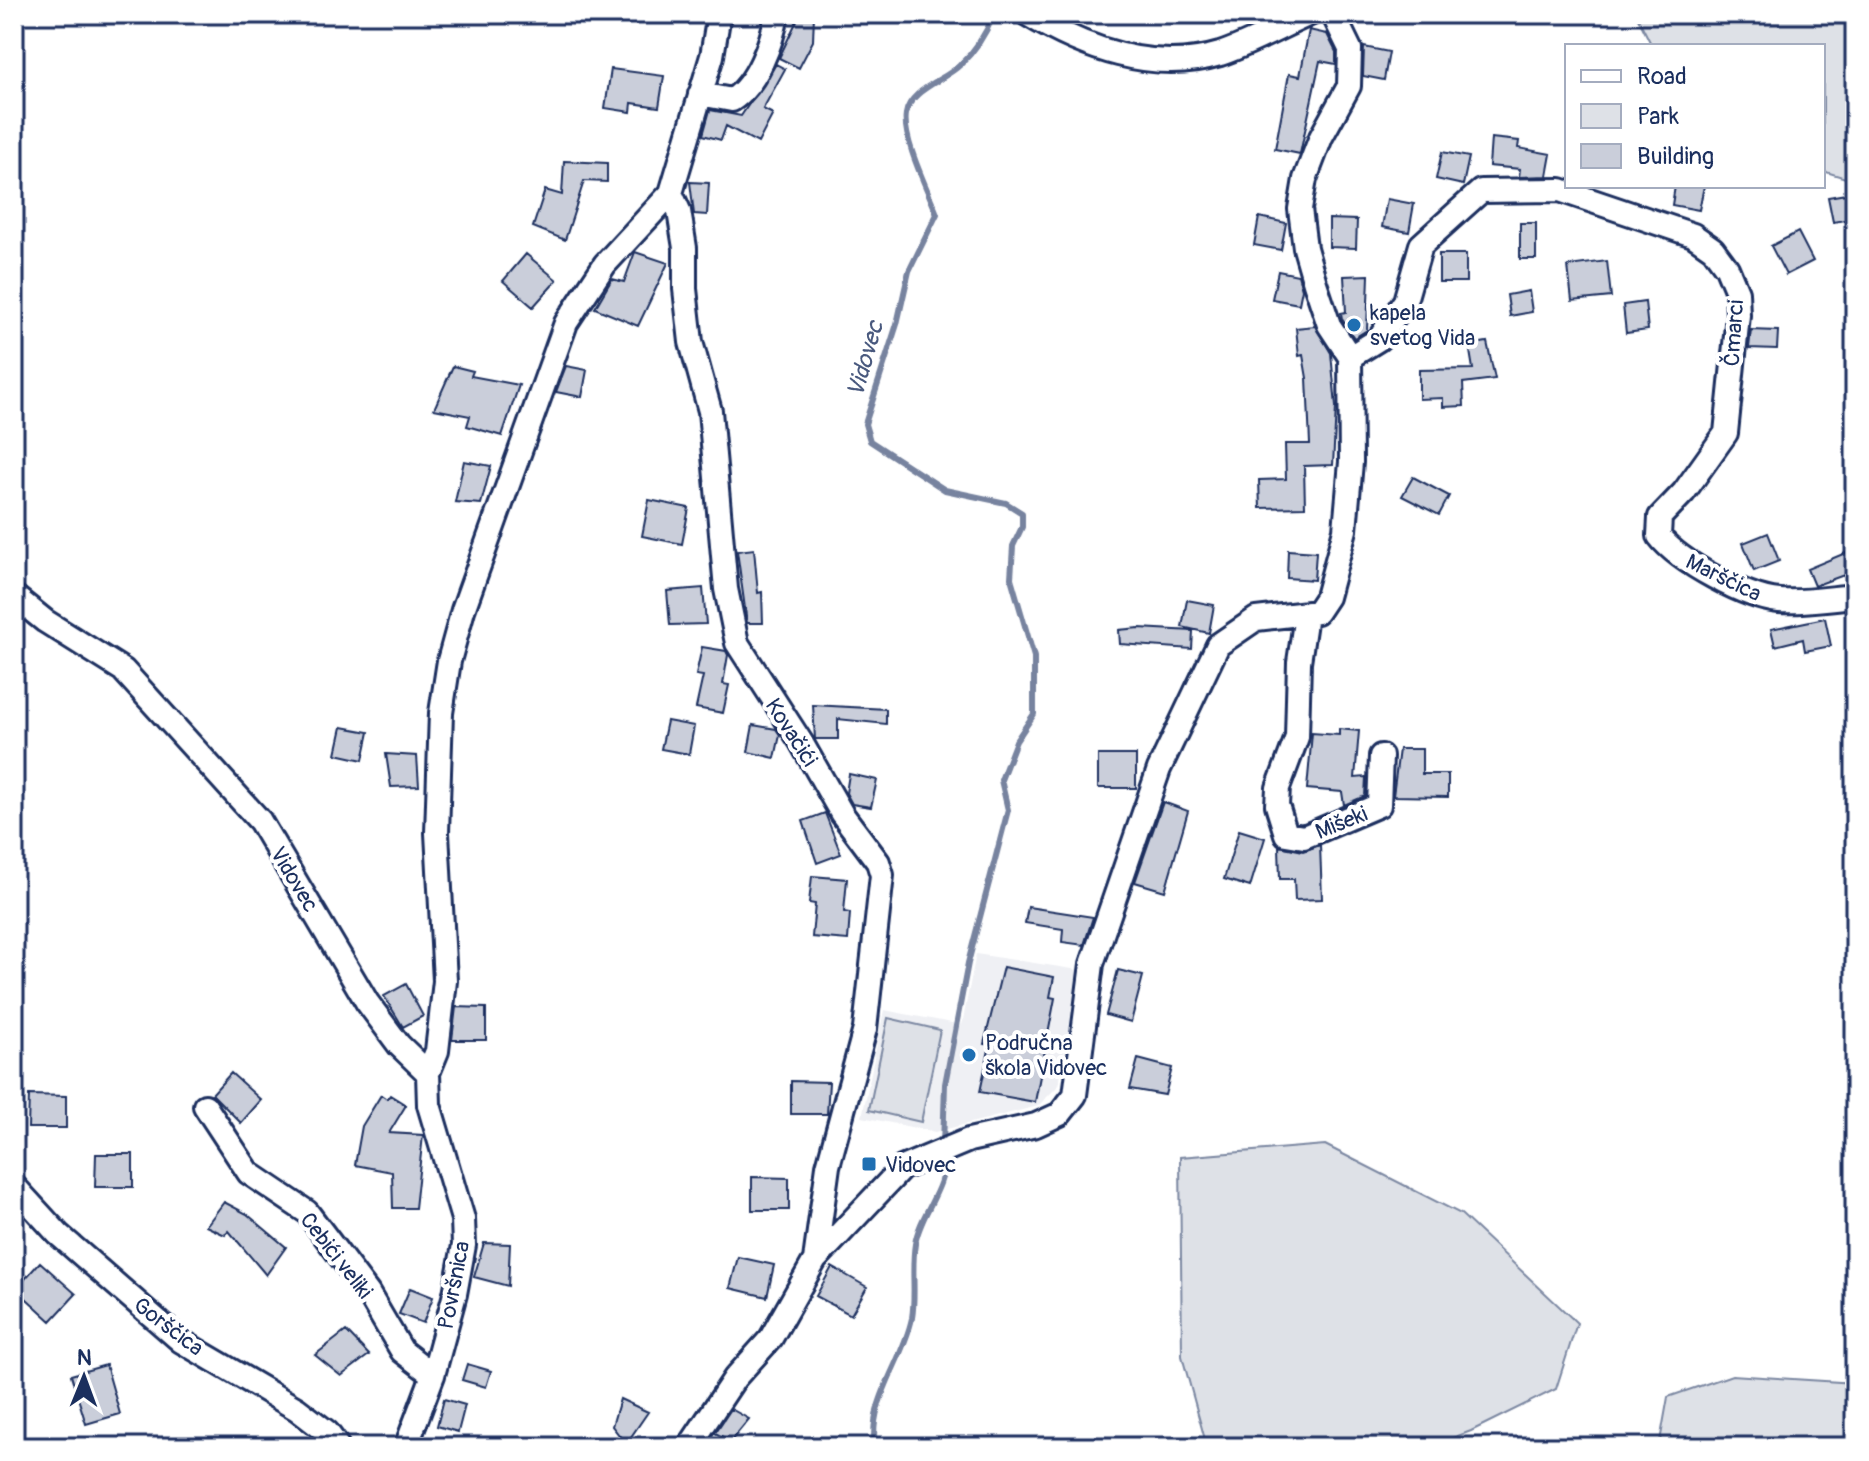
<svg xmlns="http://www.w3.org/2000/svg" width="1869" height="1461" viewBox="0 0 1869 1461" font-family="Pangolin,sans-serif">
<rect width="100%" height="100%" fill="#fff"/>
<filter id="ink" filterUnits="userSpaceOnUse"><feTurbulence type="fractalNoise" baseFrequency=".0125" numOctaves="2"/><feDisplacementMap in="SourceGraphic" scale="16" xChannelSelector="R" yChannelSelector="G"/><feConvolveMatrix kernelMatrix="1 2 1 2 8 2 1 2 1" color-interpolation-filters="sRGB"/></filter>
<g filter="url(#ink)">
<path fill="#eff0f4" d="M 976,954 L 1079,970 L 1059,1085 L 1038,1106 L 935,1132 L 862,1117 L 884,1010 L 962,1025 Z"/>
<path fill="#dee1e7" stroke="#7c88a2" stroke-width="2" d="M 1636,14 L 1855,14 L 1855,181 L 1823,171 L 1823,46 L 1652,46 Z
M 888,1018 L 940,1030 L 921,1122 L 869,1110 Z
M 1325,1145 L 1461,1214 L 1577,1323 L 1556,1389 L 1471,1431 L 1429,1447 L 1207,1447 L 1182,1356 L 1180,1157 Z
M 1732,1375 L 1855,1383 L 1855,1447 L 1659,1447 L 1668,1397 Z"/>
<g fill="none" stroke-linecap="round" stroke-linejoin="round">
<path stroke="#77839f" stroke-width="6" d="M 943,1146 L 945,1084 L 968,963 L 1008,810 L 1001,780 L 1016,741 L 1034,714 L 1034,657 L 1011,578 L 1013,546 L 1022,527 L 1022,513 L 1006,503 L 945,490 L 870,441 L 865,424 L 897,324 L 909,271 L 937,214 C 928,190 902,139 906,114 C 909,90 945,80 960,65 C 976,50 986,34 994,14
M 875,1447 C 868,1400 903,1362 912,1318 C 916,1294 911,1268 915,1244 C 920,1213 947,1188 944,1157"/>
</g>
<path fill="#caceda" stroke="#1b2f5e" stroke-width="2" d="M 800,14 L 814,14 L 813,41 L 799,68 L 779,58 Z
M 1309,30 L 1327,34 L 1336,52 L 1336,64 L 1320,61 L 1300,154 L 1275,149 L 1289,74 L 1300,76 Z
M 1364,47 L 1389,52 L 1384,80 L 1363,76 Z
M 776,64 L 785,69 L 763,109 L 773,114 L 758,143 L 726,126 L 721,140 L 703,135 L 710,110 L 741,116 Z
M 611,69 L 664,76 L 659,107 L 632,103 L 631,112 L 605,108 Z
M 1491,138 L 1519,141 L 1518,148 L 1551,154 L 1547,176 L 1519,177 L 1520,169 L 1489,166 Z
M 1442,152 L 1469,157 L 1463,185 L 1436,179 Z
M 564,161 L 607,163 L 607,182 L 584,181 L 565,240 L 533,227 L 545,190 L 562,195 Z
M 690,182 L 709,183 L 707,215 L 694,214 Z
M 1675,186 L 1704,186 L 1699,210 L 1672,205 Z
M 1846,194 L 1850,219 L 1833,222 L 1828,197 Z
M 1387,199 L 1414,204 L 1409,232 L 1382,227 Z
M 1259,217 L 1286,223 L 1281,250 L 1254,245 Z
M 1329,219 L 1357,220 L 1356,248 L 1329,247 Z
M 1520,223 L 1536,223 L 1536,259 L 1520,259 Z
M 1798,232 L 1813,261 L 1786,275 L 1771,246 Z
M 635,252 L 668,263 L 638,326 L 595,308 L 612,279 L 624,282 Z
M 526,254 L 557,280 L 533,307 L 503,281 Z
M 1439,254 L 1466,254 L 1466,282 L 1439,282 Z
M 1607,261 L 1611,297 L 1572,301 L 1568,266 Z
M 1278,271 L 1298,275 L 1302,289 L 1299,304 L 1272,299 Z
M 1369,275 L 1367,330 L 1354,338 L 1342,319 L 1341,313 L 1346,312 L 1344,276 Z
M 1529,291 L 1532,312 L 1510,316 L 1507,295 Z
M 1645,302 L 1648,330 L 1626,333 L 1623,305 Z
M 1315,326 L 1331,353 L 1336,407 L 1333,465 L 1304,466 L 1305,507 L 1260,508 L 1259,480 L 1286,479 L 1285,444 L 1310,444 L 1307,378 L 1303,355 L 1299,356 L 1296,328 Z
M 1751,330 L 1778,331 L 1777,349 L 1749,348 Z
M 1487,342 L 1495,379 L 1463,383 L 1464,406 L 1443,407 L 1443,398 L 1419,399 L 1419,370 L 1473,369 L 1469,345 Z
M 453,366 L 473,371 L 471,376 L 519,385 L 502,436 L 467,426 L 470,416 L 434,409 Z
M 566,366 L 587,370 L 582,397 L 556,392 Z
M 464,461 L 491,466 L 481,504 L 455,502 Z
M 1413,477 L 1449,496 L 1439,515 L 1402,496 Z
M 649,500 L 689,508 L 682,544 L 642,536 Z
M 1768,533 L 1779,561 L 1754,571 L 1743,543 Z
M 754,549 L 758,593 L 762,592 L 763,623 L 747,623 L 737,551 Z
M 1855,549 L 1855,571 L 1814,586 L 1807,569 Z
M 1288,550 L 1316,552 L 1314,580 L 1287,578 Z
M 703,588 L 706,624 L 670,625 L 667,591 Z
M 1187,600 L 1214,605 L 1209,633 L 1182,627 Z
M 1825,618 L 1831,646 L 1805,651 L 1803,639 L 1775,646 L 1771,629 Z
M 1139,628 L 1193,631 L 1192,649 L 1120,644 L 1119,630 Z
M 702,647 L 726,651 L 728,655 L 723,684 L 729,685 L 723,713 L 696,708 L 703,676 L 696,675 Z
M 813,705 L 886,709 L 886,724 L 838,719 L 838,739 L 815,739 Z
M 667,721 L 694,726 L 689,754 L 661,749 Z
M 753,725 L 776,729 L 780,735 L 775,758 L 748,752 Z
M 342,727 L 369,732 L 363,760 L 336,754 Z
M 1339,729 L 1359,731 L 1355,778 L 1366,777 L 1365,796 L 1344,805 L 1342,792 L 1307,789 L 1312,733 L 1339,735 Z
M 1399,749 L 1422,749 L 1422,774 L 1448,774 L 1448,797 L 1393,796 Z
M 386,754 L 417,756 L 419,786 L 391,787 Z
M 1098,755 L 1136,755 L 1136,788 L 1098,788 Z
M 849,774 L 877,780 L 871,807 L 852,804 L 846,793 Z
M 1163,802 L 1188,811 L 1165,891 L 1135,882 Z
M 825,813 L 841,854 L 817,863 L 803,821 Z
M 1239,830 L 1265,838 L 1250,887 L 1224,879 Z
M 1320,845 L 1322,899 L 1295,900 L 1294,879 L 1280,879 L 1279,846 L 1303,851 Z
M 812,876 L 847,879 L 844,912 L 850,913 L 848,940 L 812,937 L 815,904 L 809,903 Z
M 1028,907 L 1093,917 L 1084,945 L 1062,942 L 1063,929 L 1025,923 Z
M 1003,967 L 1054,977 L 1050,997 L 1055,998 L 1035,1102 L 980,1092 L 990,1045 L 984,1044 Z
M 1118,970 L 1143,976 L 1131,1022 L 1106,1015 Z
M 406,984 L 423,1016 L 403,1027 L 384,996 Z
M 456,1007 L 486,1008 L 486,1040 L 452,1040 Z
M 1138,1059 L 1172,1068 L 1165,1095 L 1130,1089 Z
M 231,1073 L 261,1100 L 241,1123 L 212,1094 Z
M 791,1081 L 829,1082 L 827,1114 L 791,1114 Z
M 29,1095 L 66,1096 L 66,1128 L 28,1128 Z
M 381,1095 L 387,1099 L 390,1095 L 406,1105 L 389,1133 L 423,1135 L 415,1208 L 393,1208 L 392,1172 L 355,1165 L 362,1126 Z
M 96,1154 L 133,1154 L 133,1187 L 95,1187 Z
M 752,1177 L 789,1178 L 789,1210 L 752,1210 Z
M 224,1202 L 247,1214 L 286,1247 L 266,1275 L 229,1231 L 225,1235 L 206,1226 Z
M 484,1243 L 510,1244 L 508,1286 L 474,1277 Z
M 738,1257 L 774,1265 L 767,1297 L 730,1288 Z
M 40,1262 L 76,1294 L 51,1321 L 16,1289 Z
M 832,1267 L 867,1287 L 851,1315 L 816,1296 Z
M 410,1288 L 433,1297 L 423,1323 L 399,1314 Z
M 346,1331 L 369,1355 L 341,1376 L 315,1355 Z
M 467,1364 L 491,1371 L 486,1387 L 462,1380 Z
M 106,1365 L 120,1414 L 86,1424 L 71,1375 Z
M 444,1399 L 465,1405 L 458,1432 L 437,1426 Z
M 620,1399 L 648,1412 L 626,1444 L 612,1426 Z
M 731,1409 L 749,1419 L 731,1441 L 715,1433 Z"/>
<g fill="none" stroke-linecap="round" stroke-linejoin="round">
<g stroke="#1b2f5e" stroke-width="28">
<path id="minor" d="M 1027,14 C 1083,48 1153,74 1220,54 C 1250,44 1280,27 1310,14
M 700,94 L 732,100 C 757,84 772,43 777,14
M 671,193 L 679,211 L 685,248 L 685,289 L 691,342 L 710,411 L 726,589 L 737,643 L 801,742 L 842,814 L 878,862 L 882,875 L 865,1029 L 828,1166 L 815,1260
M 1350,357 L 1379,339 L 1405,301 L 1421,245 L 1481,191 L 1560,190 L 1693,235 L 1713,249 L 1727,268 L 1737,292 L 1738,315 L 1726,433 L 1684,492 L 1660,517 L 1659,536 C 1679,562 1746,598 1779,601 C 1804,603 1830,598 1855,596
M 14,596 L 45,621 L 123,670 L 260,821 L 367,1002 L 399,1045 L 428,1073
M 1306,615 L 1299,662 L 1297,737 L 1278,788 L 1277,805 L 1286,834 L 1304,837 L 1379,805 L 1381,756
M 205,1106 L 249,1173 L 307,1212 L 368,1293 L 402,1351 L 433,1375
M 14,1186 L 58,1234 L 181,1341 L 297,1409 L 327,1432 L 338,1447
M 406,1447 L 433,1375 L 455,1294 L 464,1245 L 463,1219 L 429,1105 L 428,1073 L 437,1051 L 445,981 L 437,833 L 441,713 L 449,661 L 463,610 L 566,323 L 605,264 L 671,193 L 712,56 L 719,14
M 689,1447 L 735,1378 L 771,1338 L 815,1260 L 902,1168 L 969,1140 L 1036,1125 L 1060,1114 L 1075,1095 L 1092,964 L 1159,769 L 1218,645 L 1256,619 L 1317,612 L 1327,597 L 1345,530 L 1351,462 L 1350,357 L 1329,325 L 1315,283 L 1305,248 L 1300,209 L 1305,179 L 1321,137 L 1349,86 L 1350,49 L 1333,14"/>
</g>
<use href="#minor" stroke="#fff" stroke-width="22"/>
</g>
</g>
<g fill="#1f6fb2" stroke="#fff" stroke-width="3">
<circle cx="1354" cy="325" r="8"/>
<circle cx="969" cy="1055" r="8"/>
<rect x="861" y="1156" width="16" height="16" rx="4"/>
</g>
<g text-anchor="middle" stroke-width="8" stroke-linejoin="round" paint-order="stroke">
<g font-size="22" fill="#1b2f5e" stroke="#fff" text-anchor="start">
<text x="1370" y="320">kapela<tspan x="1370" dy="25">svetog Vida</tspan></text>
<text x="985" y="1050">Područna<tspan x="985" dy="25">škola Vidovec</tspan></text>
<text x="885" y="1172">Vidovec</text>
</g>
<g font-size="22" fill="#1b2f5e" stroke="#fff">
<text transform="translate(1733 333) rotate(-86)" y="8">Čmarci</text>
<text transform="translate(1724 577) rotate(26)" y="8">Marščica</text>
<text transform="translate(792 732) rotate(57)" y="8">Kovačići</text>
<text transform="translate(1341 822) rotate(-22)" y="8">Mišeki</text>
<text transform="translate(295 879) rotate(59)" y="8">Vidovec</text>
<text transform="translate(337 1255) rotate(52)" y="8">Cebići veliki</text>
<text transform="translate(453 1285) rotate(-79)" y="8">Površnica</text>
<text transform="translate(169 1326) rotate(37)" y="8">Gorščica</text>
</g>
<g font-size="24" font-style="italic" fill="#49597e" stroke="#fff">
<text transform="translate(865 359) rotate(-74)" y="8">Vidovec</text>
</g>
</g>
<rect width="1869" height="1461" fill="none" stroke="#fff" stroke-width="48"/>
<rect x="24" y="24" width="1821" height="1413" fill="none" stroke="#1b2f5e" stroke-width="3" filter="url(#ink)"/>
<rect x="1565" y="44" width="260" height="144" fill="#ffffff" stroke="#a4acbf" stroke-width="2"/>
<rect x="1581" y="70" width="40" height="12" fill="#ffffff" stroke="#a4acbf" stroke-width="2"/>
<text x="1637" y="84" font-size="24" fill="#1b2f5e">Road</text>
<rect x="1581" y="104" width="40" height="24" fill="#dee1e7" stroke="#a4acbf" stroke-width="2"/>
<text x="1637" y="124" font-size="24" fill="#1b2f5e">Park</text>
<rect x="1581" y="144" width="40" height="24" fill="#caceda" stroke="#a4acbf" stroke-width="2"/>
<text x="1637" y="164" font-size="24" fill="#1b2f5e">Building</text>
<g transform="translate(84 1377) rotate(1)" stroke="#ffffff" stroke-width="6" paint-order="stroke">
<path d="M0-6L14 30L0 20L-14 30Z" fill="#1b2f5e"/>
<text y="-12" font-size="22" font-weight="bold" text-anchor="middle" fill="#1b2f5e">N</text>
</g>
</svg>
